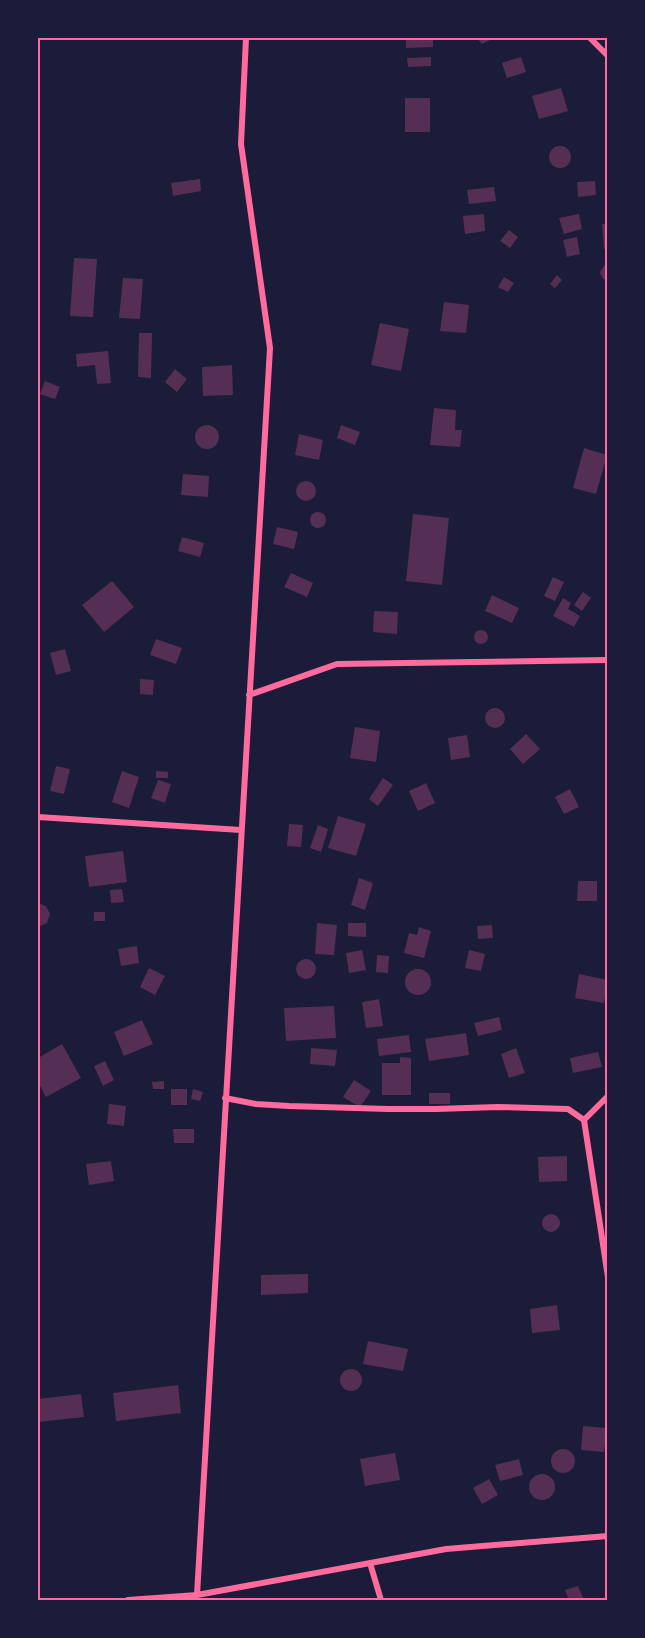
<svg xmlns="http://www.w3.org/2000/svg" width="645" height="1638" viewBox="0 0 645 1638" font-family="Figtree,sans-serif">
<rect width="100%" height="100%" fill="#1b1b3a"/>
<path fill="#542f53" d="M 406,38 L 433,38 L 433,47 L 406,48 Z
M 477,38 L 494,38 L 482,44 Z
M 431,57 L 431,66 L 408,67 L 407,58 Z
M 521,57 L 526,72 L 507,78 L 502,63 Z
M 561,88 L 568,111 L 539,119 L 532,96 Z
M 405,98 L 430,98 L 430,132 L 405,132 Z
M549 157a11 11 0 1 1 22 0a11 11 0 1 1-22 0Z
M 200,179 L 201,191 L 173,196 L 171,183 Z
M 595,181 L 596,195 L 578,197 L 577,182 Z
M 494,187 L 496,201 L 469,204 L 467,190 Z
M 484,214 L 485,231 L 465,234 L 463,216 Z
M 579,214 L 582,229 L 564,234 L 559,218 Z
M 602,224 L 608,224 L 608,249 L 604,249 Z
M 509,230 L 518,237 L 510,248 L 500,241 Z
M 577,237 L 580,254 L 567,257 L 563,240 Z
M 74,258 L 97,259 L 93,317 L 70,316 Z
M 605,265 L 608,265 L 608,281 L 603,279 L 600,273 L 601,270 Z
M 557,275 L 562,280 L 555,288 L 550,284 Z
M 504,277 L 514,283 L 508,292 L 498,287 Z
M 123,278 L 143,279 L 140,319 L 119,318 Z
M 444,302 L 469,305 L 466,333 L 440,331 Z
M 380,323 L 409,329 L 401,371 L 371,365 Z
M 139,333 L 152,333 L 151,378 L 138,377 Z
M 108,351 L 111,383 L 97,384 L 95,365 L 77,367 L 76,354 Z
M 232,365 L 233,395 L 203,396 L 202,367 Z
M 175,369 L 187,379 L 177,392 L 165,382 Z
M 45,381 L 60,387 L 55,399 L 40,394 Z
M 434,408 L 456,410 L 455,430 L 462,430 L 460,447 L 430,445 Z
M 341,425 L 360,432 L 355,445 L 337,438 Z
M195 437a12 12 0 1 1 24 0a12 12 0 1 1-24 0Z
M 299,434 L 323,440 L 319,460 L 295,455 Z
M 584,448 L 607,455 L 596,494 L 573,488 Z
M 183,474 L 209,476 L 208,497 L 181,495 Z
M296 491a10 10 0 1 1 20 0a10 10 0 1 1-20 0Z
M310 520a8 8 0 1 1 16 0a8 8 0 1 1-16 0Z
M 413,514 L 449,518 L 442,585 L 406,581 Z
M 277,527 L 298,532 L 294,549 L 273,544 Z
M 182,537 L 204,543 L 200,557 L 178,551 Z
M 291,573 L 313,583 L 307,597 L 284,587 Z
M 553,577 L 564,582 L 555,601 L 544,596 Z
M 112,581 L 134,607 L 104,632 L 82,605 Z
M 583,592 L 591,598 L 582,611 L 574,605 Z
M 492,595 L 519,608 L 512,623 L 485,611 Z
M 563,598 L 571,603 L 568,609 L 580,616 L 574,627 L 553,616 Z
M 374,611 L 398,612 L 397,634 L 373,632 Z
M474 637a7 7 0 1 1 14 0a7 7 0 1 1-14 0Z
M 156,639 L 182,648 L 176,664 L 150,655 Z
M 65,649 L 71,671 L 56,675 L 50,653 Z
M 140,679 L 154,680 L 153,695 L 140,694 Z
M485 718a10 10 0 1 1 20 0a10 10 0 1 1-20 0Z
M 355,727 L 380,731 L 376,762 L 350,758 Z
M 526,734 L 540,749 L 523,764 L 510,749 Z
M 467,735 L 470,757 L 451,760 L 448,738 Z
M 56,766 L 70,769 L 64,794 L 50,791 Z
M 122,771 L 139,777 L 129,808 L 112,802 Z
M 156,771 L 168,772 L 168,778 L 156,778 Z
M 383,778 L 393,785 L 378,806 L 369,799 Z
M 158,780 L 171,784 L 165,803 L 151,798 Z
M 426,783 L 435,803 L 418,811 L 409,791 Z
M 570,789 L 579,807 L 564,814 L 555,797 Z
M 338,816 L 366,824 L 356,856 L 328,848 Z
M 289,824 L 303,825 L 301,847 L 287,846 Z
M 318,825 L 328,829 L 321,852 L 310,848 Z
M 123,851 L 127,882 L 89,887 L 85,856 Z
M 359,878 L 373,883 L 365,910 L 351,905 Z
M 578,881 L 597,881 L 597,901 L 577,901 Z
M 122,889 L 124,902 L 111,903 L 110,890 Z
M 38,903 L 46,906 L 50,914 L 47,923 L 38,927 Z
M 94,912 L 105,912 L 105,921 L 94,921 Z
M 317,923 L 337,925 L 334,955 L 315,954 Z
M 348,923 L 366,923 L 366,937 L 348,936 Z
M 492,925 L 493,938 L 478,939 L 477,926 Z
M 419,927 L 431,931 L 424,958 L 404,953 L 409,933 L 417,935 Z
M 137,946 L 139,963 L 121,966 L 118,949 Z
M 362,950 L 366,970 L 349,973 L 346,953 Z
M 469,950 L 485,954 L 481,971 L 465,968 Z
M 377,955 L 389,956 L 388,973 L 376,972 Z
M296 969a10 10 0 1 1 20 0a10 10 0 1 1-20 0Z
M 149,968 L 165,976 L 155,995 L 140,987 Z
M405 982a13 13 0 1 1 26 0a13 13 0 1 1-26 0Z
M 579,974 L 608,980 L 604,1003 L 575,998 Z
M 379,999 L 383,1026 L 366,1028 L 362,1002 Z
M 334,1006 L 336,1038 L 286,1041 L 284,1008 Z
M 499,1017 L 502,1030 L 478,1036 L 474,1023 Z
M 142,1020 L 153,1044 L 124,1056 L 114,1032 Z
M 466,1033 L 469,1055 L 429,1061 L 425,1039 Z
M 409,1035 L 411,1052 L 379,1056 L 377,1039 Z
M 62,1044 L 81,1078 L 46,1097 L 38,1082 L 38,1058 Z
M 311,1048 L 337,1050 L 335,1066 L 310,1064 Z
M 516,1048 L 525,1073 L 509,1078 L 501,1054 Z
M 598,1052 L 602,1067 L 573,1073 L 570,1058 Z
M 400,1057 L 411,1058 L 411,1095 L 382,1095 L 382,1063 L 400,1063 Z
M 105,1061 L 114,1080 L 103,1086 L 94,1066 Z
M 354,1080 L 371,1091 L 360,1107 L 343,1097 Z
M 164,1081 L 164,1089 L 153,1089 L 152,1082 Z
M 171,1089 L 187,1089 L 187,1105 L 171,1105 Z
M 193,1089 L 203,1092 L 200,1101 L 191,1099 Z
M 429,1093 L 450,1093 L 450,1104 L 429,1104 Z
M 109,1104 L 126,1106 L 124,1126 L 107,1124 Z
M 173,1129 L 194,1129 L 194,1143 L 174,1143 Z
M 567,1156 L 567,1181 L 539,1182 L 538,1157 Z
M 111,1161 L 114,1181 L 89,1185 L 86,1164 Z
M542 1223a9 9 0 1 1 18 0a9 9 0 1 1-18 0Z
M 308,1274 L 308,1293 L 261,1295 L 261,1275 Z
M 557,1305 L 560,1330 L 532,1333 L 530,1309 Z
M 368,1341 L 408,1349 L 403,1371 L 363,1364 Z
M340 1380a11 11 0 1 1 22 0a11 11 0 1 1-22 0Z
M 178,1385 L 181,1413 L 116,1421 L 113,1393 Z
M 81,1394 L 84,1417 L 38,1422 L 38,1399 Z
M 583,1426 L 607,1428 L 604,1452 L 581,1450 Z
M551 1461a12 12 0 1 1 24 0a12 12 0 1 1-24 0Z
M 395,1453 L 400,1480 L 365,1486 L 360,1459 Z
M 519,1459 L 523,1475 L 500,1481 L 495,1465 Z
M529 1487a13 13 0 1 1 26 0a13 13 0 1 1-26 0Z
M 489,1479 L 498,1495 L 482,1504 L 473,1488 Z
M 578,1586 L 584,1600 L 569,1600 L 565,1590 Z"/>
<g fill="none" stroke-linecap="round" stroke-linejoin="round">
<path stroke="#ff6b9d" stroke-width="6" d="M 590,38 L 608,56
M 249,695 L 337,664 L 608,660
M 38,817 L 241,830
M 608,1096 L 584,1120 L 608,1277
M 225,1098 L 256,1104 L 289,1106 L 388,1109 L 436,1109 L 498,1107 L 568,1109 L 584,1120
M 370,1563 L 381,1600
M 197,1595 L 270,348 L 241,144 L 246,38
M 128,1600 L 197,1595 L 446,1549 L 608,1536"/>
</g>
<rect width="645" height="1638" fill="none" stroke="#1b1b3a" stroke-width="78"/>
<rect x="39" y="39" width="567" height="1560" fill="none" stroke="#ff6b9d" stroke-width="2"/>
</svg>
